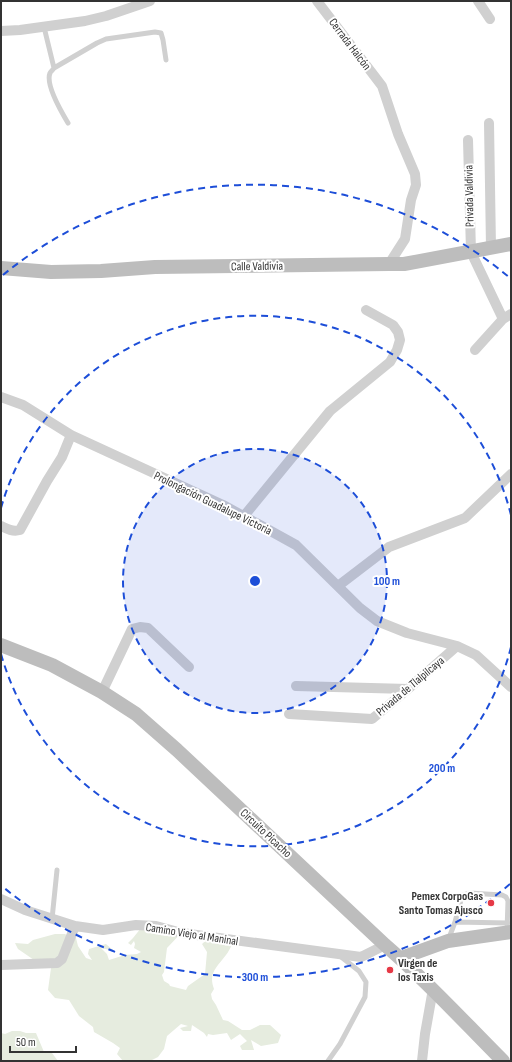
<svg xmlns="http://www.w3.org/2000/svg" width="512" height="1062" viewBox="0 0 512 1062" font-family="'Sofia Sans Condensed',sans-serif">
<rect width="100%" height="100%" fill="#fff"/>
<path fill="#e6ecdf" d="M 141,928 L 174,931 L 186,928 L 167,948 L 164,972 L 162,975 L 164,981 L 169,984 L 170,986 L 186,990 L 188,986 L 205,974 L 207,952 L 202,944 L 212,935 L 235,935 C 234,941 230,950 226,955 C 217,967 208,973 214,989 L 211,994 L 212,999 L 216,1005 L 223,1020 L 228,1021 L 242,1030 L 250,1030 L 260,1025 L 270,1025 L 281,1035 L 278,1043 L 261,1046 L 251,1040 L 254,1050 L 242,1050 L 240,1046 L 244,1043 L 247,1041 L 240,1034 L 231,1040 L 227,1033 L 213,1035 L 208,1034 L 207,1037 L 204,1033 L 192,1025 L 191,1031 L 183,1031 L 180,1028 L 188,1026 L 181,1024 L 167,1036 L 164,1049 L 158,1057 L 150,1061 L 123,1061 L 117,1054 L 120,1048 L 113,1043 L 94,1032 L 93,1027 L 79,1016 L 69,1000 L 55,998 L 48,990 L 51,968 L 34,963 L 33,969 L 30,965 L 34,960 L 18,949 L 15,943 L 28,944 L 33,940 L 55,934 L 65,934 L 71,938 L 76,938 L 78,946 L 86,958 L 92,960 L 88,954 L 89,949 L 106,944 L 114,951 L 101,948 L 107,954 L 109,960 L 125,955 L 137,954 L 141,952 L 134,948 L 135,944 L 134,941 L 131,945 L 128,943 L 133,938 Z
M 12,1031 L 20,1031 L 26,1033 L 36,1033 L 44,1052 L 52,1053 L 58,1061 L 1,1061 L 1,1033 L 5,1034 Z"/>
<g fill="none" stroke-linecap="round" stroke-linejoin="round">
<path stroke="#d0d0d0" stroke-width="5" d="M 44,27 L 54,68
M 68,123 C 62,113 45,85 50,73 C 51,71 53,70 54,68 L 97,43 L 106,39 L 155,32 L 161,33 L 163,40 L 166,60
M 52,919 L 57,870
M 455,922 L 508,923
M 449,938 L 455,922 L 461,900 L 463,895 L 469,893 L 502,895 L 506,897 L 508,901 L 507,931
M 328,1061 L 340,1044 L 365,997 L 366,982 L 359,971 L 340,956"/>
<path stroke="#d0d0d0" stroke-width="10" d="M 317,1 L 382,86 L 398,134 L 415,174 L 416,185 L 411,200 L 405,239 L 389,264
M 478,1 L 490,19
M 1,31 L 20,30 L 85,21 L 106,16 L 150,1
M 489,123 L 491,248
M 468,140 L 471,252 L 503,319
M 475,350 L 503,319 L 511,314
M 1,397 L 23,405 L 71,435 L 223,505 L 258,524 L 296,545 L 360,608 L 377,621 L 407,633 L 457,646 L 476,655 L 511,687
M 244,516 L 330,411 L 390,362 L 397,350 L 400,340 L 398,332 L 393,325 L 366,310
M 1,526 C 7,529 13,532 20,530 L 47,481 L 62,457 L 71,435
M 338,586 L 389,547 L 465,518 L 511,474
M 296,686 L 408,689
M 102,692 L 132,629 L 140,627 L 148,628 L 189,667
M 289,714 L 372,719 L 408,689 L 457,646
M 1,899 L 25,910 L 75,926 L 103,930 L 136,925 L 156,926 L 182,933 L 361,957 L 385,945
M 1,965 L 57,963 L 62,959 L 75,926
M 422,1061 L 425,1034 L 433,989"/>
<path stroke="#bdbdbd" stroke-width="14" d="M 1,268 L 51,272 L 101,271 L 155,267 L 389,264 L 404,264 L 511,244
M 1,645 L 52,665 L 102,692 L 136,714 L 177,750 L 385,945 C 427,981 464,1022 503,1061
M 401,958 L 448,941 L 511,932"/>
</g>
<circle cx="255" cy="581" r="132" fill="#1d4ed8" fill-opacity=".12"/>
<g fill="none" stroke="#1d4ed8" stroke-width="2" stroke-dasharray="7 5">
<circle cx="255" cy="581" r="132"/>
<path d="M511 647A264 264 0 0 1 1 654M1 508A264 264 0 0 1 511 515"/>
<path d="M510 884A396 396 0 0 1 3 887M3 275A396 396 0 0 1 510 278"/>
</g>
<g fill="#e63946" stroke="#fff" stroke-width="1.5">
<circle cx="491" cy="903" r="4"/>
<circle cx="390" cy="970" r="4"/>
</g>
<g text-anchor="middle" stroke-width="4" stroke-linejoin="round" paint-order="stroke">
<g font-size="12" fill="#333" stroke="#fff">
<text transform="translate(350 44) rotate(53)" y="4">Cerrada Halcón</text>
<text transform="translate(469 196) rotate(-91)" y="4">Privada Valdivia</text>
<text transform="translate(257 266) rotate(-1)" y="4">Calle Valdivia</text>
<text transform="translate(213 503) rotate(26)" y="4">Prolongación Guadalupe Victoria</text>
<text transform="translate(410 686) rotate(-40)" y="4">Privada de Tlalpilcaya</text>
<text transform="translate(266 833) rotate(43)" y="4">Circuito Picacho</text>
<text transform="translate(192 934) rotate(9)" y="4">Camino Viejo al Maninal</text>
</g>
<g font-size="12" font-weight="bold" fill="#333" stroke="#fff" text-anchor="end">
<text x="483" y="900">Pemex CorpoGas<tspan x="483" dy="14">Santo Tomas Ajusco</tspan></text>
<text x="398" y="967" text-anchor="start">Virgen de<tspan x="398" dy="14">los Taxis</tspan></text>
</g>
</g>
<circle cx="255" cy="581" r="6" fill="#1d4ed8" stroke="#fff" stroke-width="2"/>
<g font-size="12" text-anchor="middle" font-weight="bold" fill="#1d4ed8" stroke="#fff" stroke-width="4" stroke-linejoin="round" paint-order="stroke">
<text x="387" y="585">100 m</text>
<text x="442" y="772">200 m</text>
<text x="255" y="981">300 m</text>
</g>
<rect width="512" height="1062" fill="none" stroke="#333333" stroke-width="4"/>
<path d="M10 1046v6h66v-6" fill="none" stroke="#333333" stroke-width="2"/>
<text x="16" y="1046" font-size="12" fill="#333333" stroke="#ffffff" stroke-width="3" paint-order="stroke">50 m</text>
</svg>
